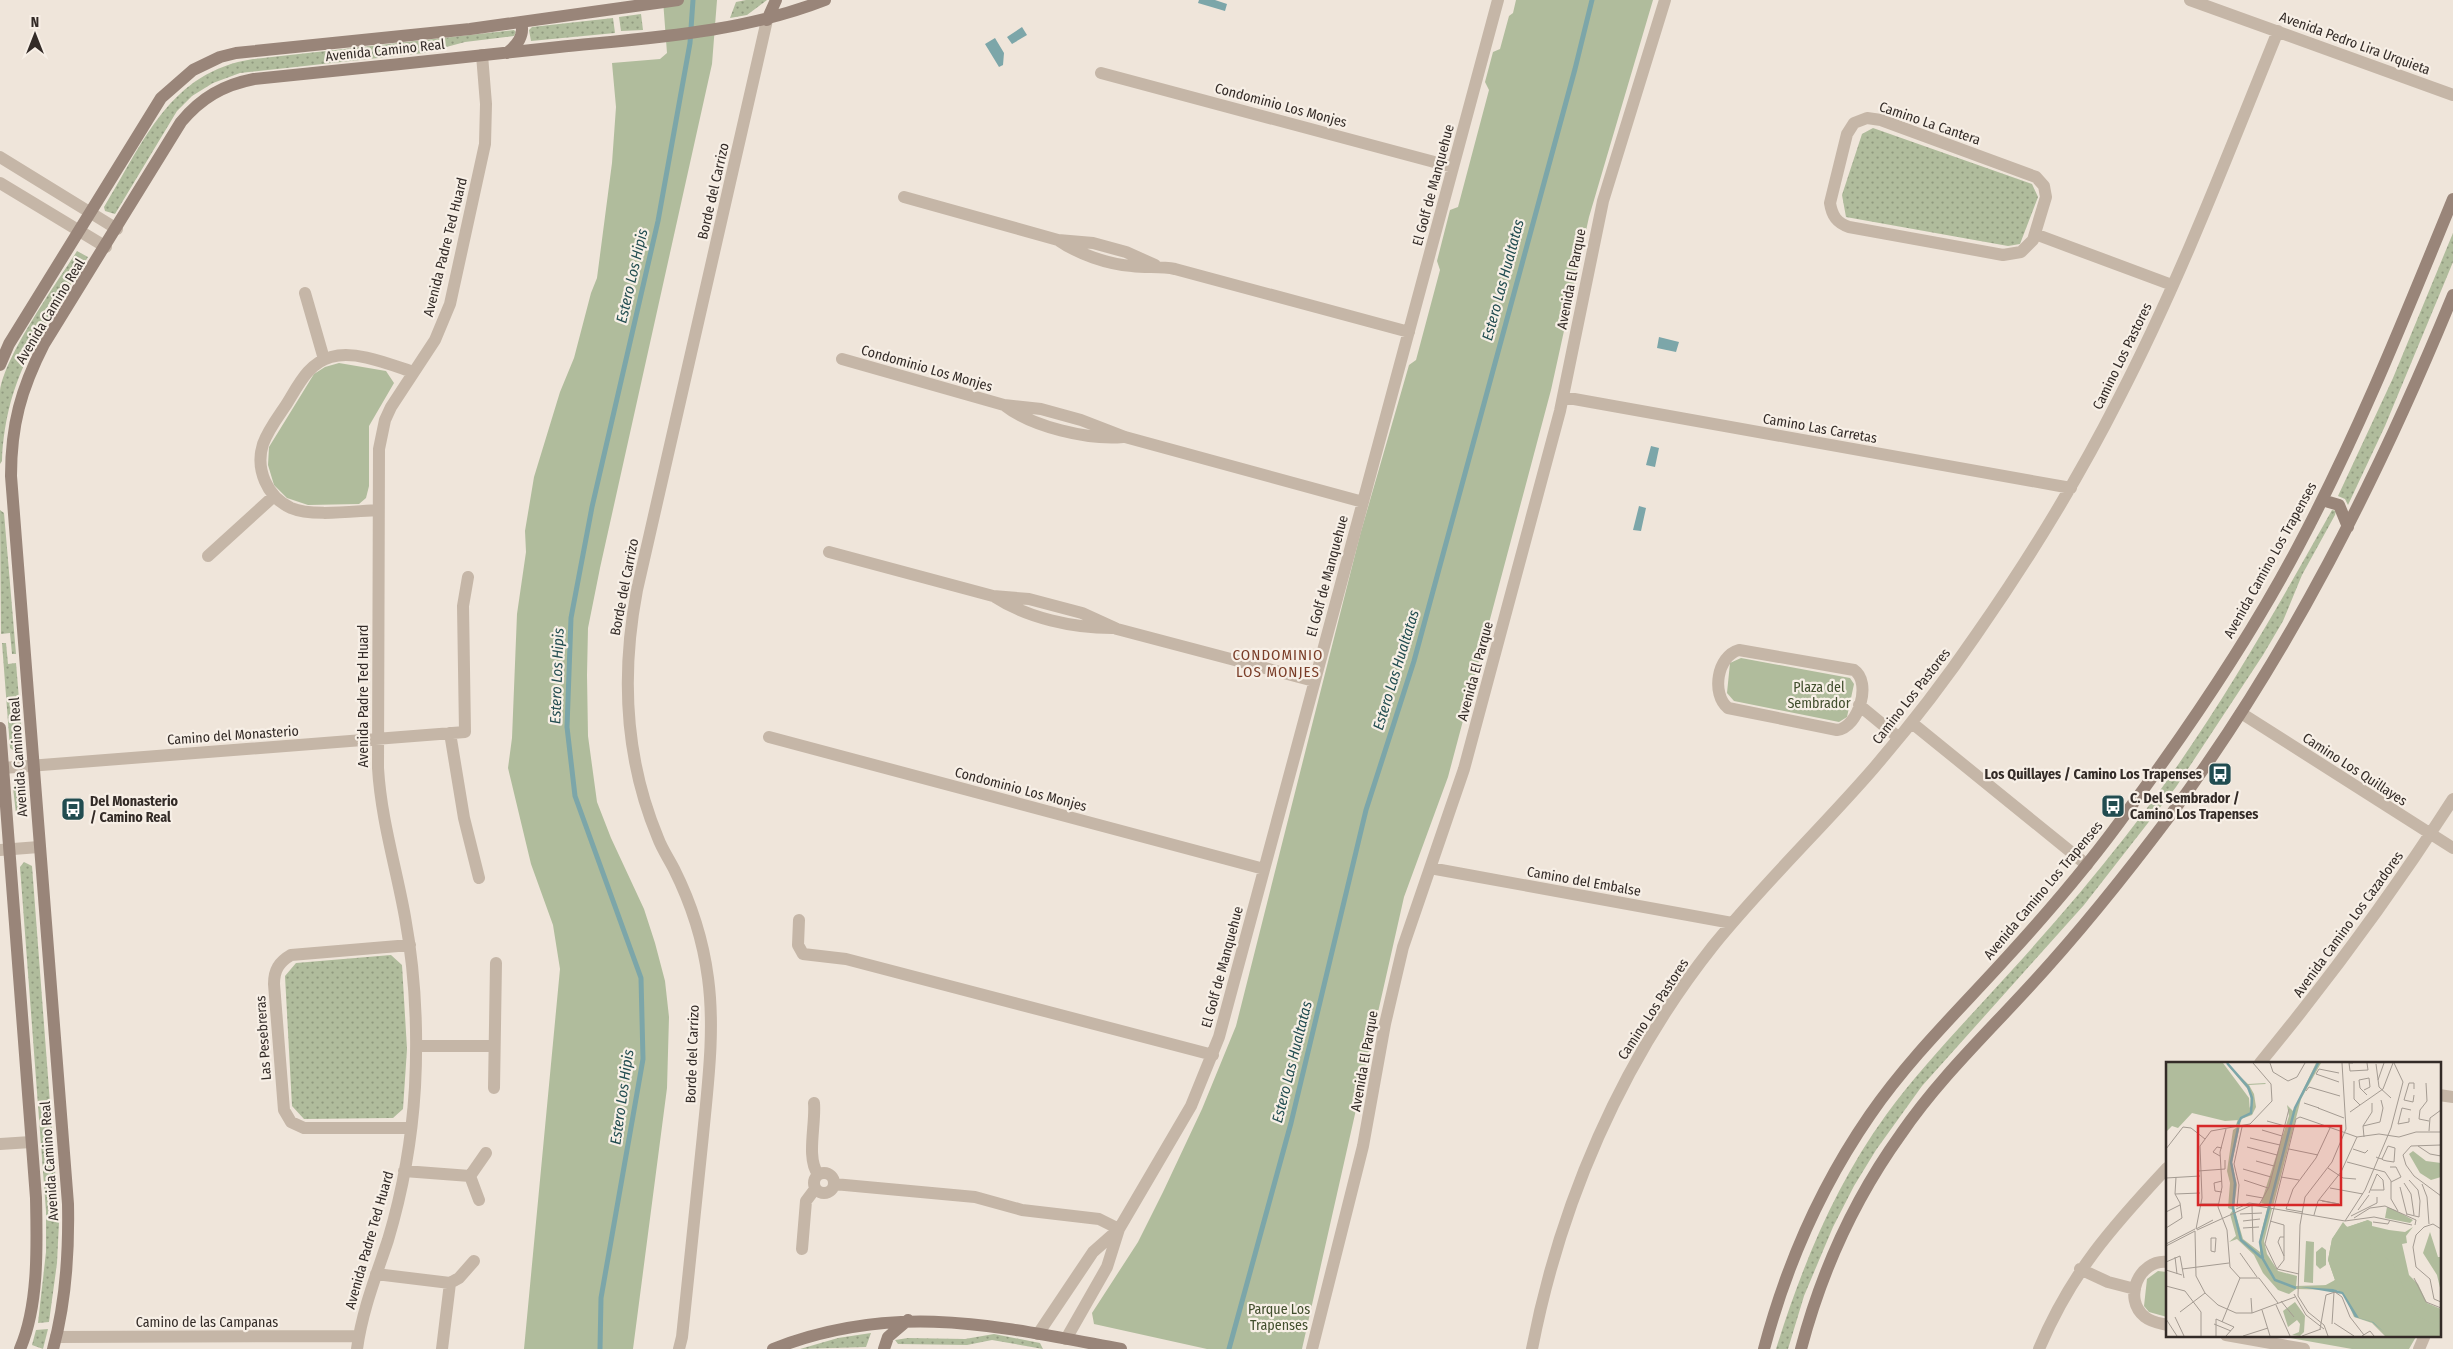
<svg xmlns="http://www.w3.org/2000/svg" width="2453" height="1349" viewBox="0 0 2453 1349" font-family="'Fira Sans Condensed',sans-serif">
<defs>
<pattern id="grass-dots" width="8" height="8" patternUnits="userSpaceOnUse" patternTransform="scale(1.25)"><rect width="8" height="8" fill="#b0bc9c"/><path d="M2 2h.1M6 6h.1" fill="none" stroke="#90997f" stroke-width="1.8" stroke-linecap="round"/></pattern>
</defs>
<rect width="100%" height="100%" fill="#efe5da"/>
<path fill="url(#grass-dots)" d="M 746,0 L 767,0 L 747,15 L 730,18 L 736,2 Z
M 641,14 L 643,30 L 621,31 L 619,17 Z
M 613,18 L 615,33 L 531,41 L 529,30 L 532,27 Z
M 514,30 L 516,32 L 514,36 L 465,42 L 424,53 L 240,73 L 213,83 L 192,96 L 177,111 L 115,214 L 105,211 L 104,207 C 144,142 169,72 253,59 Z
M 1873,128 L 2032,184 L 2038,197 L 2020,244 L 2008,246 L 1846,217 L 1842,195 L 1862,134 Z
M 2453,233 L 2453,262 L 2385,426 L 2348,505 L 2345,499 L 2338,496 L 2393,378 Z
M 77,251 L 88,257 C 44,330 6,372 2,461 L 0,464 C 0,440 0,414 0,391 C 5,355 56,284 77,251 Z
M 0,510 L 4,513 L 16,654 L 12,654 L 10,633 L 1,634 Z
M 2332,510 L 2336,511 L 2335,515 L 2302,575 L 2283,621 L 2263,655 L 2176,787 L 2084,905 L 1922,1086 L 1876,1150 L 1854,1186 L 1833,1227 L 1804,1296 L 1788,1349 L 1776,1349 C 1802,1266 1835,1185 1886,1115 C 1924,1063 1970,1017 2013,969 C 2052,926 2090,882 2125,837 C 2205,735 2269,623 2332,510 Z
M 2,643 L 6,643 L 8,664 L 16,663 L 23,747 L 20,750 L 14,751 L 10,748 Z
M 17,782 L 24,783 L 26,785 L 28,812 L 16,814 L 13,787 Z
M 24,862 L 32,866 L 59,1222 L 57,1263 L 49,1322 L 38,1323 L 46,1252 L 46,1211 L 20,867 Z
M 391,955 L 402,965 L 407,1049 L 403,1109 L 393,1118 L 304,1119 L 292,1106 L 285,976 L 296,963 Z
M 48,1329 L 43,1349 L 32,1345 L 36,1330 Z
M 871,1333 L 866,1347 L 800,1349 L 838,1338 Z
M 994,1334 L 1040,1343 L 1043,1349 L 992,1340 L 967,1345 L 898,1344 L 895,1340 L 908,1338 L 965,1339 Z"/>
<path fill="#b0bc9c" d="M 663,0 L 717,0 L 712,64 L 600,568 L 588,628 L 587,675 L 588,736 L 597,802 L 611,838 L 644,909 L 655,943 L 665,981 L 669,1017 L 667,1088 L 633,1349 L 524,1349 L 560,969 L 553,925 L 531,864 L 508,768 L 512,738 L 517,614 L 526,552 L 525,531 L 534,477 L 560,392 L 574,358 L 591,293 L 597,278 L 612,163 L 616,107 L 612,63 L 660,59 L 667,53 Z
M 1516,0 L 1653,0 L 1589,217 L 1551,390 L 1448,777 L 1404,897 L 1302,1349 L 1207,1349 L 1094,1324 L 1092,1313 L 1138,1242 L 1163,1192 L 1202,1109 L 1236,1026 L 1360,535 L 1409,365 L 1416,360 L 1440,270 L 1437,261 L 1450,210 L 1458,207 L 1489,90 L 1485,82 L 1493,52 L 1500,49 L 1509,16 L 1513,13 Z
M 339,363 L 386,371 L 394,383 L 369,426 L 369,486 L 366,498 L 359,504 L 308,505 L 287,498 L 274,485 L 268,465 L 269,447 L 314,374 L 325,367 Z
M 1741,658 L 1850,678 L 1854,684 L 1847,717 L 1839,722 L 1734,701 L 1727,693 L 1730,663 Z
M 2158,1271 L 2167,1272 L 2167,1317 L 2149,1312 L 2144,1306 L 2147,1279 Z
M 2274,1335 L 2417,1335 L 2409,1349 L 2352,1349 Z"/>
<path fill="#7ca6a9" d="M 1199,0 L 1215,0 L 1227,4 L 1225,11 L 1198,3 Z
M 1022,27 L 1027,35 L 1012,44 L 1007,37 Z
M 995,38 L 1004,53 L 1003,65 L 999,67 L 985,44 Z
M 1659,337 L 1679,342 L 1676,352 L 1657,348 Z
M 1651,446 L 1659,448 L 1655,467 L 1646,465 Z
M 1639,506 L 1646,508 L 1641,531 L 1633,530 Z"/>
<g fill="none" stroke-linecap="round" stroke-linejoin="round">
<path stroke="#7ca6a9" stroke-width="5" d="M 600,1349 L 601,1298 L 643,1059 L 641,978 L 575,796 L 567,727 L 571,618 L 592,507 L 658,221 L 690,43 L 693,0
M 1229,1349 L 1291,1123 L 1366,810 L 1414,661 L 1575,69 L 1592,0"/>
<path stroke="#c5b6a7" stroke-width="12" d="M 2190,0 L 2453,95
M 1101,73 L 1453,167
M 1867,118 L 1881,120 L 2036,177 L 2044,186 L 2046,197 L 2033,240 L 2021,252 L 2003,255 L 1849,227 C 1837,223 1832,216 1830,203 L 1847,134 L 1854,123 Z
M 0,157 L 117,229
M 0,183 L 106,247
M 904,197 L 1058,240 L 1093,243 L 1126,252 L 1155,265
M 2035,234 L 2172,285
M 1058,240 C 1078,254 1107,264 1132,266 C 1147,268 1160,266 1175,269 L 1409,332
M 305,293 L 324,359
M 842,359 L 1004,405 L 1041,409 L 1081,420 L 1125,437 L 1363,502
M 1563,397 L 2071,488
M 1004,405 C 1032,427 1088,440 1123,437
M 378,510 C 354,511 312,517 291,508 C 267,497 255,469 263,444 C 268,430 278,417 286,405 C 298,386 308,363 331,357 C 356,350 389,364 413,372
M 829,552 L 993,596 L 1029,599 L 1082,613 L 1117,629 L 1314,681
M 208,556 L 274,496
M 995,597 C 1027,618 1073,628 1112,628
M 1739,650 L 1854,670 C 1872,682 1859,727 1837,730 L 1728,708 C 1711,694 1717,656 1739,650 Z
M 1859,705 L 1899,738
M 2241,713 L 2453,848
M 1912,723 L 2087,865
M 450,733 L 464,818 L 479,878
M 769,737 L 1264,869
M 3,768 L 465,732 L 463,606 L 468,577
M 0,850 L 39,847
M 1430,868 L 1732,923
M 799,920 L 798,945 L 803,954 L 846,959 L 1213,1055
M 410,945 L 291,955 C 279,962 274,970 274,984 L 284,1110 L 291,1122 L 304,1128 L 411,1128
M 416,1046 L 494,1046
M 2260,1063 C 2330,978 2394,891 2453,799
M 494,1088 L 496,963
M 2439,1095 L 2453,1097
M 814,1103 C 816,1124 806,1158 818,1174
M 0,1144 L 31,1142
M 404,1171 L 470,1176
M814 1183a10 10 0 1 1 20 0a10 10 0 1 1-20 0Z
M 470,1176 L 486,1153
M 470,1176 L 479,1200
M 834,1184 L 975,1197 L 1022,1210 L 1099,1219 L 1119,1229
M 802,1249 L 806,1201 L 815,1189
M 2167,1262 C 2139,1259 2122,1299 2145,1317 C 2151,1322 2159,1323 2167,1325
M 2080,1269 L 2108,1282 L 2135,1289
M 376,1274 L 450,1283 L 459,1278 L 474,1261
M 1038,1334 L 1093,1252 L 1119,1229
M 2226,1335 L 2304,1349
M 56,1337 L 359,1336
M 1066,1339 L 1107,1267 L 1119,1229 L 1191,1106 L 1219,1037 L 1498,0
M 357,1349 C 362,1311 376,1276 388,1240 C 403,1190 412,1138 415,1087 C 418,1030 415,972 405,917 C 396,867 381,819 378,768 L 379,449 L 385,420 L 391,407 L 435,340 L 450,304 L 485,144 L 486,104 L 482,55
M 442,1349 L 450,1283
M 679,1349 L 682,1337 C 689,1270 696,1202 703,1135 C 708,1083 715,1030 708,978 C 703,940 691,903 674,869 C 669,859 662,849 658,838 C 625,759 621,674 637,590 L 767,20
M 1312,1349 L 1363,1146 L 1385,1024 L 1403,947 L 1464,769 L 1560,411 L 1603,201 L 1665,0
M 1532,1349 C 1560,1204 1621,1062 1713,946 C 1763,884 1821,829 1873,769 C 1910,726 1944,682 1976,635 C 2029,559 2077,481 2119,398 C 2180,280 2228,154 2278,31
M 2039,1349 C 2071,1273 2111,1228 2167,1168
M 2419,1349 L 2425,1335"/>
<path stroke="#998579" stroke-width="12" d="M 767,20 L 776,0
M 507,53 C 517,45 525,36 521,22
M 0,365 L 9,344 L 161,98 L 193,70 L 220,57 L 236,53 L 470,29 L 678,0
M 2322,500 L 2339,505 L 2348,527
M 0,728 L 36,1198 C 37,1245 39,1305 20,1349
M 53,1349 C 66,1302 69,1253 68,1204 L 11,476 C 11,425 21,389 44,344 L 181,122 C 201,98 223,85 254,79 C 356,69 457,58 559,47 C 648,38 741,33 825,0
M 773,1349 C 896,1301 997,1326 1121,1349
M 884,1349 L 888,1337 L 908,1320
M 1764,1349 C 1786,1266 1821,1186 1870,1115 C 1910,1057 1961,1008 2008,956 C 2051,909 2092,861 2129,809 C 2191,725 2250,638 2298,547 C 2358,434 2405,316 2453,199
M 1801,1349 C 1821,1273 1855,1198 1901,1134 C 1938,1080 1985,1035 2029,987 C 2080,932 2127,873 2172,813 C 2290,653 2378,478 2453,295"/>
</g>
<defs>
<g id="bus-square" transform="scale(1.25)"><rect x="-9" y="-9" width="18" height="18" rx="4" fill="#214c50" stroke="#f7efe6"/><path d="M-5-6H5V4H4V6H2V4H-2V6H-4V4H-5ZM-3.5-4V0h7V-4ZM-3.5 1.2v1.5H-2V1.2ZM2 1.2v1.5H3.5V1.2Z" fill="#fff"/></g>
</defs>
<g fill-rule="evenodd">
<use href="#bus-square" x="2220" y="774"/>
<use href="#bus-square" x="2113" y="806"/>
<use href="#bus-square" x="73" y="809"/>
</g>
<g text-anchor="middle" stroke-width="4.5" stroke-linejoin="round" paint-order="stroke">
<g font-size="14" fill="#332b27" stroke="#f7efe6">
<text transform="translate(2355 43) rotate(20)" y="5">Avenida Pedro Lira Urquieta</text>
<text transform="translate(385 50) rotate(-6)" y="5">Avenida Camino Real</text>
<text transform="translate(1281 105) rotate(15)" y="5">Condominio Los Monjes</text>
<text transform="translate(1930 123) rotate(19)" y="5">Camino La Cantera</text>
<text transform="translate(1433 185) rotate(-75)" y="5">El Golf de Manquehue</text>
<text transform="translate(713 191) rotate(-77)" y="5">Borde del Carrizo</text>
<text transform="translate(445 247) rotate(-76)" y="5">Avenida Padre Ted Huard</text>
<text transform="translate(1571 279) rotate(-79)" y="5">Avenida El Parque</text>
<text transform="translate(50 311) rotate(-59)" y="5">Avenida Camino Real</text>
<text transform="translate(2122 356) rotate(-64)" y="5">Camino Los Pastores</text>
<text transform="translate(927 368) rotate(16)" y="5">Condominio Los Monjes</text>
<text transform="translate(1820 428) rotate(10)" y="5">Camino Las Carretas</text>
<text transform="translate(2270 560) rotate(-61)" y="5">Avenida Camino Los Trapenses</text>
<text transform="translate(1327 576) rotate(-75)" y="5">El Golf de Manquehue</text>
<text transform="translate(624 587) rotate(-79)" y="5">Borde del Carrizo</text>
<text transform="translate(1475 671) rotate(-75)" y="5">Avenida El Parque</text>
<text transform="translate(363 696) rotate(-90)" y="5">Avenida Padre Ted Huard</text>
<text transform="translate(1911 696) rotate(-52)" y="5">Camino Los Pastores</text>
<text transform="translate(233 735) rotate(-4)" y="5">Camino del Monasterio</text>
<text transform="translate(18 757) rotate(-94)" y="5">Avenida Camino Real</text>
<text transform="translate(2355 769) rotate(33)" y="5">Camino Los Quillayes</text>
<text transform="translate(1021 789) rotate(15)" y="5">Condominio Los Monjes</text>
<text transform="translate(1584 881) rotate(10)" y="5">Camino del Embalse</text>
<text transform="translate(2043 890) rotate(-50)" y="5">Avenida Camino Los Trapenses</text>
<text transform="translate(2348 924) rotate(-54)" y="5">Avenida Camino Los Cazadores</text>
<text transform="translate(1222 967) rotate(-75)" y="5">El Golf de Manquehue</text>
<text transform="translate(1653 1009) rotate(-57)" y="5">Camino Los Pastores</text>
<text transform="translate(263 1038) rotate(-94)" y="5">Las Pesebreras</text>
<text transform="translate(692 1054) rotate(-88)" y="5">Borde del Carrizo</text>
<text transform="translate(1364 1061) rotate(-80)" y="5">Avenida El Parque</text>
<text transform="translate(49 1161) rotate(-94)" y="5">Avenida Camino Real</text>
<text transform="translate(369 1240) rotate(-74)" y="5">Avenida Padre Ted Huard</text>
<text x="207" y="1327">Camino de las Campanas</text>
</g>
<g font-size="14" fill="#414e2d" stroke="#f7efe6">
<text x="1819" y="692">Plaza del<tspan x="1819" dy="16">Sembrador</tspan></text>
<text x="1279" y="1314">Parque Los<tspan x="1279" dy="16">Trapenses</tspan></text>
</g>
<g font-size="14" font-weight="bold" fill="#332b27" stroke="#f7efe6" text-anchor="start">
<text x="2202" y="779" text-anchor="end">Los Quillayes / Camino Los Trapenses</text>
<text x="2130" y="803">C. Del Sembrador /<tspan x="2130" dy="16">Camino Los Trapenses</tspan></text>
<text x="90" y="806">Del Monasterio<tspan x="90" dy="16">/ Camino Real</tspan></text>
</g>
<g font-size="15" font-style="italic" fill="#214c50" stroke="#f7efe6">
<text transform="translate(632 276) rotate(-77)" y="5">Estero Los Hipis</text>
<text transform="translate(1503 280) rotate(-75)" y="5">Estero Las Hualtatas</text>
<text transform="translate(1396 670) rotate(-73)" y="5">Estero Las Hualtatas</text>
<text transform="translate(557 676) rotate(-88)" y="5">Estero Los Hipis</text>
<text transform="translate(1292 1062) rotate(-76)" y="5">Estero Las Hualtatas</text>
<text transform="translate(622 1097) rotate(-82)" y="5">Estero Los Hipis</text>
</g>
<g font-size="15" letter-spacing="1" fill="#7a3d28" stroke="#f7efe6">
<text x="1278" y="660">CONDOMINIO<tspan x="1278" dy="17">LOS MONJES</tspan></text>
</g>
</g>
<g transform="translate(2166 1062)">
<rect width="275" height="275" fill="#efe5da"/>
<path d="M 0,1 L 57,1 L 83,36 L 84,51 L 73,58 L 59,59 L 26,51 L 12,66 L 6,64 L 0,70 ZM 247,89 L 260,99 L 275,101 L 275,115 L 265,118 L 254,111 L 243,92 ZM 202,158 L 206,160 L 206,164 L 223,168 L 239,170 L 247,165 L 240,174 L 241,181 L 236,182 L 243,213 L 252,222 L 261,241 L 275,247 L 275,274 L 203,238 L 158,224 L 169,218 L 162,198 L 166,177 L 176,163 L 182,165 ZM 264,170 L 272,195 L 275,195 L 275,230 L 271,213 L 257,191 ZM 129,240 L 139,254 L 138,270 L 134,274 L 126,273 L 133,270 L 134,262 L 131,258 L 122,265 L 117,249 Z" fill="#b0bc9c"/>
<path d="M 60,1 L 82,22 L 99,21 L 100,22 L 83,23 L 88,32 L 90,45 L 86,53 L 75,57 L 74,63 L 70,63 L 72,57 L 85,44 L 84,30 Z" fill="#b0bc9c"/>
<path d="M 150,1 L 155,1 L 135,37 L 107,144 L 104,144 L 106,147 L 98,179 L 101,192 L 112,209 L 131,214 L 130,224 L 163,223 L 169,218 L 162,198 L 166,177 L 177,160 L 181,165 L 202,158 L 205,193 L 216,193 L 226,200 L 251,254 L 275,266 L 275,274 L 219,274 L 206,261 L 188,255 L 180,236 L 172,228 L 130,227 L 123,232 L 112,228 L 97,211 L 88,193 L 71,177 L 63,180 L 70,174 L 64,152 L 67,148 L 62,146 L 64,121 L 61,109 L 67,68 L 74,63 L 66,101 L 71,123 L 68,146 L 77,177 L 94,190 L 94,175 L 102,143 L 95,141 L 123,54 L 121,43 L 127,49 ZM 221,145 L 229,148 L 247,158 L 244,161 L 219,156 ZM 140,179 L 148,180 L 147,221 L 138,220 ZM 156,185 L 160,188 L 160,203 L 154,207 L 150,203 L 150,190 Z" fill="#b0bc9c"/>
<path d="M 135,225 L 167,227 L 177,230 L 193,256 L 207,260 L 218,270 L 206,260 L 189,255 L 176,232 Z" fill="#7ca6a9"/>
<path fill="none" stroke="#7ca6a9" stroke-width="2.5" d="M 61,1 L 82,25 L 86,36 L 85,51 L 75,56 L 72,62M 72,66 L 65,100 L 69,121 L 67,146 L 75,178 L 96,196M 130,226 L 109,218 L 97,197 L 94,180 L 129,46 L 152,1"/>
<path fill="none" stroke="#a49b92" stroke-width="1" d="M 104,1 L 107,10 L 122,19 L 131,15 L 139,1M 187,1 L 183,1 L 184,9 L 202,8 L 201,1M 210,2 L 213,25 L 225,36M 212,18 L 218,1M 188,19 L 188,37 L 194,43M 173,20 L 150,12 L 153,7 L 173,11M 260,21 L 261,39 L 254,48 L 253,57 L 263,59M 198,28 L 204,25 L 203,16 L 193,18 L 194,26 L 201,33M 140,29 L 143,25 L 174,34M 248,33 L 247,40 L 238,38 L 243,21 L 248,21 L 248,27M 138,41 L 153,46M 152,46 L 178,56M 184,50 L 217,27 L 227,1M 243,56 L 243,60 L 232,62 L 236,46 L 245,48M 101,59 L 119,64M 197,64 L 214,60 L 217,46 L 215,38M 60,67 L 54,90 L 56,125 L 52,145 L 61,168 L 64,205 L 74,216 L 93,216 L 112,241M 96,68 L 116,74M 263,69 L 264,56 L 275,48M 177,70 L 191,75 L 213,72 L 233,75 L 250,70 L 275,70M 198,75 L 197,64 L 206,50 L 206,41M 84,76 L 114,83M 275,83 L 245,84 L 237,93 L 240,103 L 248,114 L 275,134M 252,84 L 264,92 L 275,94M 81,85 L 111,93M 0,87 L 17,65 L 25,66 L 39,77M 123,87 L 152,93M 187,87 L 199,91 L 202,88M 54,94 L 47,90 L 51,85 L 56,86M 210,95 L 212,96 L 216,97 L 217,98 L 221,99 L 228,100 L 229,86 L 222,84 L 216,97M 90,99 L 108,104M 181,100 L 219,110 L 225,119 L 225,137 L 232,149M 224,105 L 230,105 L 235,115 L 225,120M 162,106 L 177,116 L 190,117M 77,107 L 105,115M 32,109 L 59,107 L 59,98M 115,115 L 133,118M 0,116 L 34,114M 78,118 L 102,126M 56,119 L 48,121 L 49,129 L 56,130M 238,121 L 245,132 L 248,153M 256,122 L 261,135 L 263,162M 234,125 L 241,153M 164,126 L 197,132M 203,131 L 211,112 L 217,118 L 218,128 L 205,128M 9,132 L 34,131M 80,133 L 97,136M 153,138 L 173,142M 156,139 L 173,142M 35,142 L 53,142M 93,143 L 103,125 L 123,47M 86,144 L 87,180M 71,145 L 73,123 L 68,102 L 76,65M 70,147 L 83,141 L 98,143M 120,147 L 137,150M 120,147 L 127,127 L 150,96 L 164,66M 192,148 L 203,133M 0,150 L 14,143M 74,152 L 96,151M 241,152 L 253,155 L 254,139 L 252,128 L 243,118M 148,153 L 152,139 L 175,110 L 191,75M 185,154 L 211,141 L 211,135M 188,156 L 204,146 L 219,144 L 250,158 L 249,163M 77,159 L 94,157M 104,159 L 118,163 L 118,198 L 111,207M 179,159 L 199,128 L 225,66 L 237,20 L 228,1M 207,160 L 222,162 L 224,158M 0,166 L 16,156 L 14,141 L 9,132 L 10,115M 77,166 L 93,165M 30,167 L 47,158M 30,167 L 36,136 L 34,84 L 45,69 L 84,62 L 106,39 L 105,22 L 87,1M 275,167 L 267,162 L 258,165 L 250,173 L 247,185 L 250,205 L 264,217 L 268,237 L 275,240M 31,168 L 86,143 L 179,159 L 208,155 L 246,163M 29,169 L 30,214 L 39,231 L 52,243 L 70,251 L 86,251 L 129,235M 45,176 L 50,176 L 49,190 L 45,189 ZM 0,182 L 29,167M 0,184 L 29,169M 74,191 L 91,215M 118,194 L 112,180 L 114,175 L 118,175M 9,195 L 11,212M 0,200 L 14,194 L 18,216M 16,207 L 63,201M 0,208 L 16,213M 133,212 L 111,207 L 99,182 L 130,57 L 134,55 L 177,70M 248,216 L 260,240 L 275,246M 0,224 L 19,229 L 35,250 L 35,274M 128,232 L 140,253 L 158,267M 85,236 L 86,251M 115,239 L 128,255M 110,243 L 124,274M 96,248 L 104,274M 14,250 L 39,231M 9,255 L 18,274M 0,257 L 11,274M 56,260 L 74,216M 168,261 L 188,274M 48,262 L 65,269M 166,262 L 168,230M 154,267 L 160,233 L 169,230 L 176,235 L 184,255 L 198,273M 50,274 L 50,257 L 68,265 L 60,274M 77,274 L 102,266M 136,274 L 155,267M 162,274 L 158,263 L 142,250 L 132,234 L 134,163 L 139,135 L 166,100 L 180,67 L 176,1M 196,274 L 204,269 L 208,274"/>
<path fill="#d62828" fill-opacity="0.15" stroke="#d62828" stroke-width="2.5" d="M 32,64 L 175,64 L 175,143 L 32,143 Z"/>
<rect width="275" height="275" fill="none" stroke="#332b27" stroke-width="2.5"/>
</g>
<g transform="translate(35 35)" stroke="#f7efe6" stroke-width="4" paint-order="stroke">
<path d="M0-4L9 19L0 12L-9 19Z" fill="#332b27"/>
<text y="-8" font-size="14" font-weight="bold" text-anchor="middle" fill="#332b27">N</text>
</g>
</svg>
